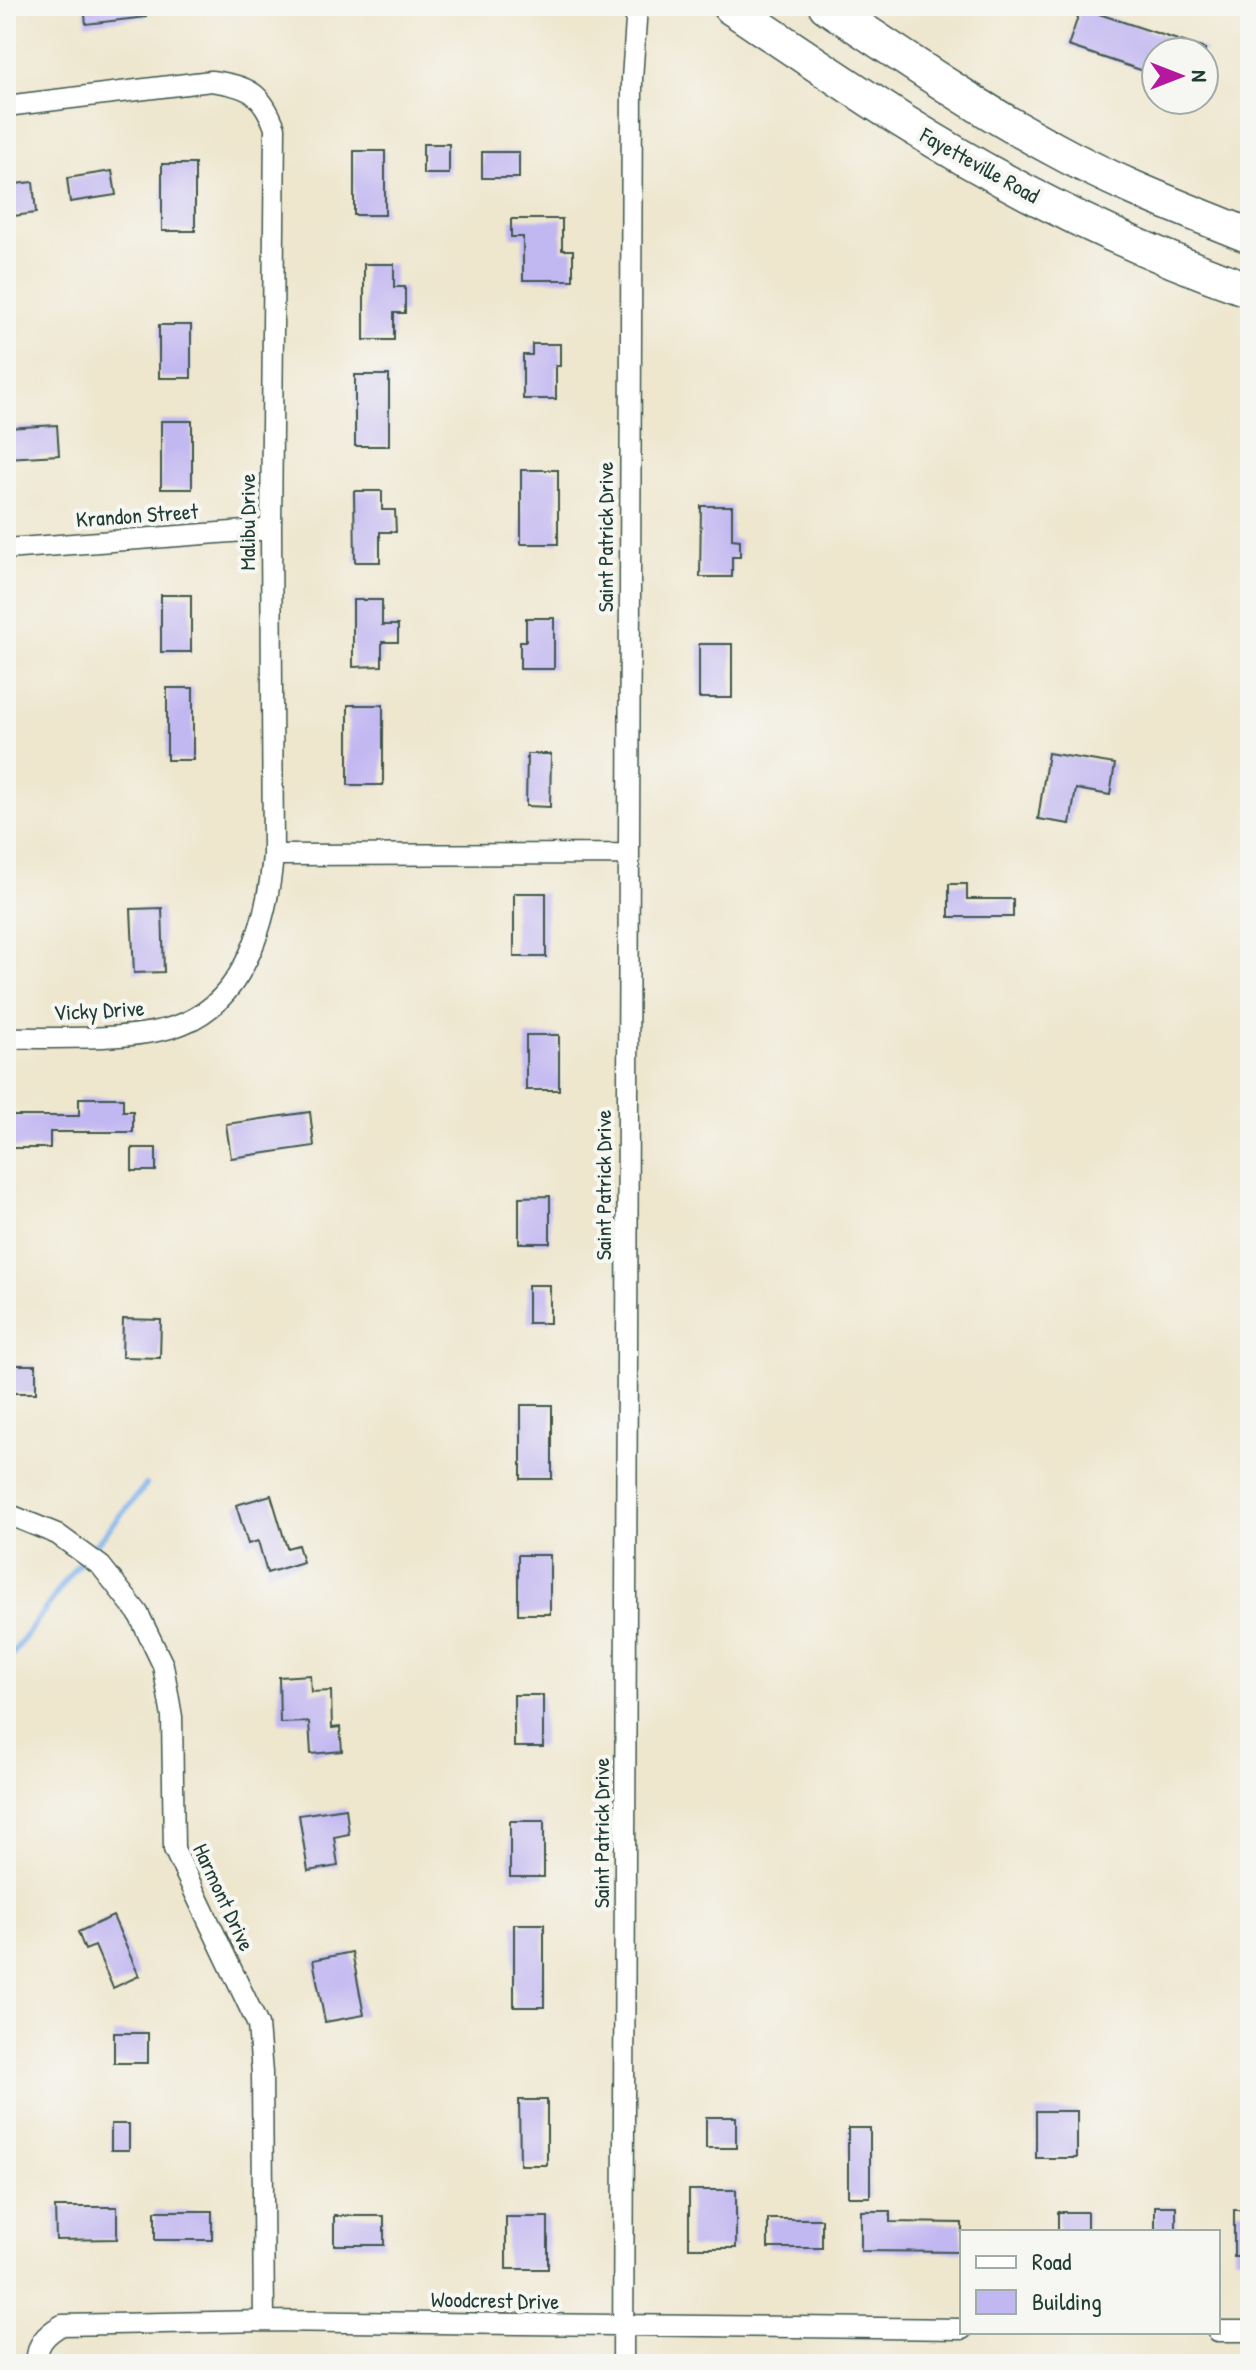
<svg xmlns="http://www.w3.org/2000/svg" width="1256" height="2370" viewBox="0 0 1256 2370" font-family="'Patrick Hand',sans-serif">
<rect width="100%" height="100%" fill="#f6f6f2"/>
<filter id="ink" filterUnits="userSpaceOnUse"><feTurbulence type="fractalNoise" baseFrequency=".0125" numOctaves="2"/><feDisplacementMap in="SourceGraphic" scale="16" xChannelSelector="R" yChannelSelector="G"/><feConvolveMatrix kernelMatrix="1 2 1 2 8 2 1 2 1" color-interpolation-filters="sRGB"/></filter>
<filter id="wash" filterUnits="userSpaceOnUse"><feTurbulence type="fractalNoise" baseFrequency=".006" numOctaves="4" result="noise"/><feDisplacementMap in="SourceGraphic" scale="32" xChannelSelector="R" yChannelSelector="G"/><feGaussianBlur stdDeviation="1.8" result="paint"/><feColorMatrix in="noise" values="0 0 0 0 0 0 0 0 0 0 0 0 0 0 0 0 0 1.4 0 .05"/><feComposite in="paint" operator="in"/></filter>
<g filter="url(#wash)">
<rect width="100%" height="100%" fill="#eee6cd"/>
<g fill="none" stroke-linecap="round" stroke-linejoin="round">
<path stroke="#7eb1eb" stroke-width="6" d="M 6,1663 L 73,1571 L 146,1485"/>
</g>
<g id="blocks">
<path fill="#c2b8f1" d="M 84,6 L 146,6 L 146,17 L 86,24 Z
M 1081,8 L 1205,49 L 1205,52 L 1156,52 L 1156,75 L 1068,46 Z
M 423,144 L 449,144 L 449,174 L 423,174 Z
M 354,151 L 385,151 L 385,215 L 354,215 Z
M 482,152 L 519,152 L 519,178 L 482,178 Z
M 162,164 L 195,164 L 195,231 L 162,231 Z
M 112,171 L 116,195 L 70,202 L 67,178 Z
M 33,182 L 36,213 L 6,217 L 6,185 Z
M 511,219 L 562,219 L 562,250 L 573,250 L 573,280 L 523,280 L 523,237 L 511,237 Z
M 364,264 L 394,264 L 394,287 L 405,287 L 405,313 L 394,313 L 394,340 L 364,340 Z
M 159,325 L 191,325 L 191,378 L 159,378 Z
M 532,344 L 560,344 L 560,366 L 556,366 L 556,399 L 523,399 L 523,355 L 532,355 Z
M 355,375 L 389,375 L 389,446 L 355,446 Z
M 161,421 L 192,421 L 192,489 L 161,489 Z
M 57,425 L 59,455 L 6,458 L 6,428 Z
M 521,470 L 558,470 L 558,544 L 521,544 Z
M 354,491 L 382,491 L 382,510 L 395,510 L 396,532 L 380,532 L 380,562 L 355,562 Z
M 701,506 L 732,506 L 732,539 L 740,540 L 740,557 L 732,557 L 732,577 L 700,577 Z
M 161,595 L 191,595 L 191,652 L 161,652 Z
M 353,600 L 382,600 L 382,625 L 398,625 L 398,642 L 382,642 L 382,666 L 353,667 Z
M 526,618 L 554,618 L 554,669 L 520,669 L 520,641 L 526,641 Z
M 699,644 L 732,644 L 732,698 L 699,698 Z
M 167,688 L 193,688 L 193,760 L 167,760 Z
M 348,705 L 383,705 L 383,785 L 348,785 Z
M 1048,753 L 1115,764 L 1110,795 L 1076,789 L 1070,824 L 1038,819 Z
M 527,754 L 551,754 L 550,807 L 526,806 Z
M 949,884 L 967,884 L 967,899 L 1013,899 L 1013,917 L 949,917 Z
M 514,893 L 546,893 L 546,957 L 514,957 Z
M 162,908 L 164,972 L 134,973 L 131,909 Z
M 526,1035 L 559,1035 L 559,1090 L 526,1090 Z
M 79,1098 L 123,1098 L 123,1111 L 133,1111 L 133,1132 L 50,1132 L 50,1148 L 6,1148 L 6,1116 L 79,1116 Z
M 310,1112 L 314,1146 L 231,1158 L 226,1124 Z
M 132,1148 L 156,1148 L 156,1171 L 132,1171 Z
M 550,1196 L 550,1243 L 519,1243 L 519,1197 Z
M 528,1285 L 550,1285 L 550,1323 L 528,1323 Z
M 123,1319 L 161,1320 L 160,1358 L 122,1357 Z
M 6,1365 L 36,1365 L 36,1393 L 6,1393 Z
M 521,1405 L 552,1405 L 552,1479 L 521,1479 Z
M 271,1495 L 287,1548 L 298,1545 L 303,1562 L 267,1573 L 258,1541 L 248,1544 L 236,1505 Z
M 518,1555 L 550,1555 L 550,1614 L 518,1614 Z
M 310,1675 L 311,1692 L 331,1691 L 332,1728 L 340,1727 L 342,1751 L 311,1754 L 309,1722 L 280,1723 L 279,1677 Z
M 514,1695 L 543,1695 L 543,1747 L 514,1747 Z
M 346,1808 L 349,1834 L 334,1837 L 338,1866 L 308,1871 L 299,1815 Z
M 510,1821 L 544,1821 L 544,1877 L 510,1877 Z
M 113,1916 L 139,1976 L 113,1988 L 95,1946 L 85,1950 L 78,1932 Z
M 514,1924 L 544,1924 L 544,2007 L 514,2007 Z
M 352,1952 L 364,2015 L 325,2022 L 313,1960 Z
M 114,2033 L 148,2033 L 148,2063 L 114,2063 Z
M 519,2100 L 547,2100 L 547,2165 L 520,2165 Z
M 1036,2111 L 1077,2111 L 1077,2158 L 1036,2158 Z
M 706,2117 L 736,2117 L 736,2148 L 706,2148 Z
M 111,2124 L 129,2124 L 129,2150 L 111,2150 Z
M 848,2128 L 870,2128 L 870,2197 L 848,2197 Z
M 689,2190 L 736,2190 L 736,2248 L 689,2248 Z
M 1155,2206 L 1176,2206 L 1176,2232 L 1155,2232 Z
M 55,2207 L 117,2207 L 117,2239 L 56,2240 Z
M 1234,2210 L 1250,2210 L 1250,2257 L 1234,2257 Z
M 155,2211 L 212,2211 L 212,2240 L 155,2240 Z
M 861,2211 L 890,2211 L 890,2222 L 962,2223 L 962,2252 L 861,2251 Z
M 1058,2212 L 1087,2212 L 1087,2232 L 1058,2232 Z
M 334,2216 L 384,2216 L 384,2245 L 334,2245 Z
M 506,2217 L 548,2217 L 548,2269 L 506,2269 Z
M 768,2219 L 822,2219 L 822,2248 L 768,2248 Z"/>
</g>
</g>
<g filter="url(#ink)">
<use href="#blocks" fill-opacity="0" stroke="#3e564b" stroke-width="2"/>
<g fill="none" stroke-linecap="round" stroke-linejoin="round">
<g stroke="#3e564b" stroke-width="23">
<path id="minor" d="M 6,106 L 211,81 C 248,86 262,92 275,128 L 271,529 L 273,855 C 268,916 247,999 182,1024 C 137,1042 56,1037 6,1038
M 6,549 L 271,529
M 273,855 L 628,854
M 6,1516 L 15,1517 L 57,1534 L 101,1566 L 138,1613 L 163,1665 L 172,1717 L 174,1849 L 258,2025 L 262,2073 L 264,2321
M 1218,2331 L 1250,2331
M 36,2364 C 37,2344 44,2335 62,2325 L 264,2321 L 962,2329
M 623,2364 L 632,79 L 637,6"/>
</g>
<g stroke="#3e564b" stroke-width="37">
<path id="trunk" d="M 729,6 C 786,44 843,83 901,120 C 1010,189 1128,247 1250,290
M 826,6 C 901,55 975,107 1054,149 C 1117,184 1184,209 1250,236"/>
</g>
<use href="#minor" stroke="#fff" stroke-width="20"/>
<use href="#trunk" stroke="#fff" stroke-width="34"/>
</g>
</g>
<g text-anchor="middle" stroke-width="8" stroke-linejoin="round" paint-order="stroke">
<g font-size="22" fill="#1f3d34" stroke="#f6f6f2">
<text transform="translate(980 165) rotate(29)" y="8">Fayetteville Road</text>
<text transform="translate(137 515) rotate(-4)" y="8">Krandon Street</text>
<text transform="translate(247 522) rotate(-90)" y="8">Malibu Drive</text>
<text transform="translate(605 537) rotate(-90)" y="8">Saint Patrick Drive</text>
<text transform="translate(99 1010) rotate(-3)" y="8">Vicky Drive</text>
<text transform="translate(603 1185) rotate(-90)" y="8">Saint Patrick Drive</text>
<text transform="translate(601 1833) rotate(-90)" y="8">Saint Patrick Drive</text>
<text transform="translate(224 1897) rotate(65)" y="8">Harmont Drive</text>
<text transform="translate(495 2300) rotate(1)" y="8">Woodcrest Drive</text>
</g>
</g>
<rect width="1256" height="2370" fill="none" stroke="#f6f6f2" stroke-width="32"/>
<rect x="960" y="2230" width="260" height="104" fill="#f6f6f2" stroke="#a0aca6" stroke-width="2"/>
<rect x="976" y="2256" width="40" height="12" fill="#ffffff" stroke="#a0aca6" stroke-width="2"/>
<text x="1032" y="2270" font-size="24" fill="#1f3d34">Road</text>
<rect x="976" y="2290" width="40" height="24" fill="#c2b8f1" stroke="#a0aca6" stroke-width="2"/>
<text x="1032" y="2310" font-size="24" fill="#1f3d34">Building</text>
<g transform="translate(1180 76) rotate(90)"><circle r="38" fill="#f6f6f2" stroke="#a0aca6" stroke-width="2"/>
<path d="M0-6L14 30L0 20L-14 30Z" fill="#b5179e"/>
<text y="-12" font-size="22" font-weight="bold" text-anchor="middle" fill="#1f3d34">N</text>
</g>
</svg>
